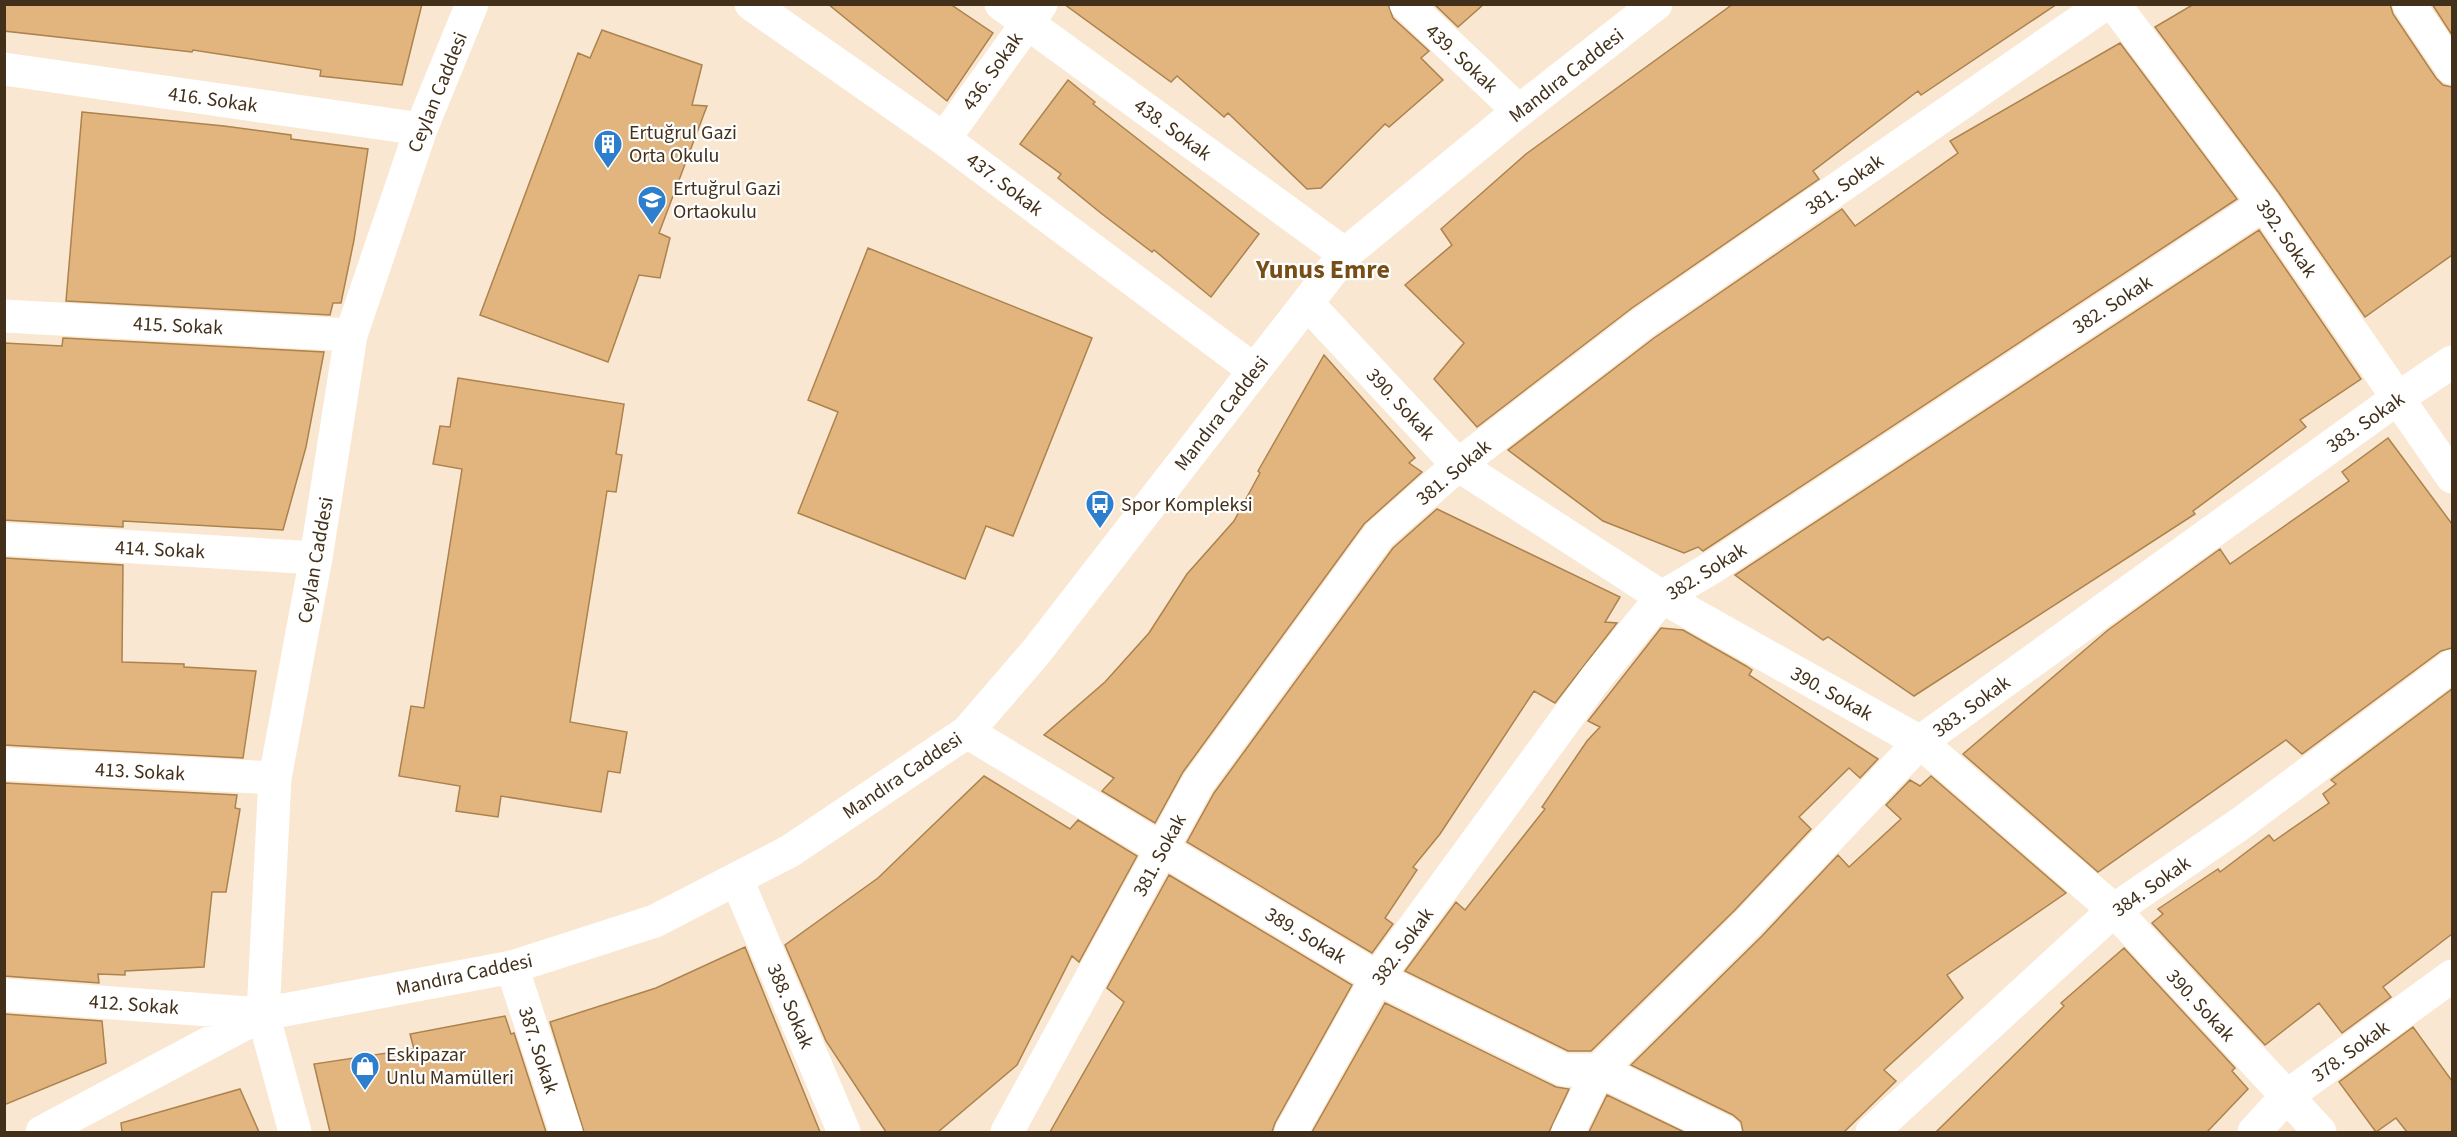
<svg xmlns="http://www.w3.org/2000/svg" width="2457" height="1137" viewBox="0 0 2457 1137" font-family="'Source Sans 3',sans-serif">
<rect width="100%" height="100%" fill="#f9e7d1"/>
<path fill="#e2b57f" stroke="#ac824d" stroke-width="1.5" d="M 4,4 L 422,4 L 402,85 L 320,76 L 321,70 L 193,50 L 192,52 L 4,31 Z
M 828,4 L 950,4 L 993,33 L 947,101 Z
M 1064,4 L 1388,4 L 1393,18 L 1429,51 L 1421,58 L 1443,80 L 1389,127 L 1385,124 L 1321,188 L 1307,189 L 1228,113 L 1224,117 L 1177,76 L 1171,82 Z
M 1434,4 L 1484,4 L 1458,27 Z
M 1733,4 L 2057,4 L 1921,95 L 1918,91 L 1813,171 L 1819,179 L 1632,308 L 1477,427 L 1434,379 L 1464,343 L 1405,285 L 1452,245 L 1441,229 L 1526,154 Z
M 2194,4 L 2390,4 L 2393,14 L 2436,78 L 2443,85 L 2452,87 L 2452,255 L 2365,317 L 2279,193 L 2155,27 Z
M 2432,4 L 2452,4 L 2452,35 Z
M 602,30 L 702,65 L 692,105 L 707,106 L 659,233 L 670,238 L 660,278 L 639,275 L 608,362 L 480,315 L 578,53 L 590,58 Z
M 2120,43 L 2237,199 L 1703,551 L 1698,547 L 1684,553 L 1603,521 L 1508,450 L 1654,338 L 1842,209 L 1855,226 L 1958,153 L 1950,141 Z
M 1068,80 L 1095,102 L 1093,104 L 1259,234 L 1211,297 L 1154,250 L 1152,252 L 1102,214 L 1058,178 L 1061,174 L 1020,144 Z
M 82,112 L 224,126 L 291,135 L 291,139 L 368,149 L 354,240 L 341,303 L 333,303 L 330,315 L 66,301 Z
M 2259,230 L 2361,379 L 2300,420 L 2306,427 L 2193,511 L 2195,514 L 1914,696 L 1828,637 L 1823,640 L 1735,575 Z
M 868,248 L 1092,338 L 1013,536 L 986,526 L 965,579 L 798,513 L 838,412 L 808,400 Z
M 63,338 L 324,352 L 306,447 L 283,530 L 123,521 L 123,527 L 4,520 L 4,343 L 62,346 Z
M 1324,355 L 1415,458 L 1409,463 L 1422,472 L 1364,524 L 1183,772 L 1155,823 L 1102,791 L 1114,778 L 1044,735 L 1105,682 L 1149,633 L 1187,574 L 1234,521 L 1260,473 L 1258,471 Z
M 458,378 L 624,404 L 616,454 L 622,455 L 616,492 L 607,491 L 570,722 L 627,732 L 620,773 L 608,771 L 601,812 L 501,796 L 498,817 L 456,811 L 460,786 L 399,776 L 411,706 L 424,708 L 462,469 L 433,464 L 440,426 L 450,427 Z
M 2388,438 L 2452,524 L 2452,648 L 2441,651 L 2302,754 L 2286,740 L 2098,872 L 1963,754 L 2108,630 L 2220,549 L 2230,564 L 2349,481 L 2342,472 Z
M 1437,509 L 1620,597 L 1605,622 L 1617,623 L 1555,703 L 1534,691 L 1440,834 L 1413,867 L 1417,870 L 1385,918 L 1393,924 L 1372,953 L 1187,842 L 1214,793 L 1393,548 Z
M 4,558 L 123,565 L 122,662 L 184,664 L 184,667 L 256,671 L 243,758 L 4,745 Z
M 1661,628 L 1683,630 L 1746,666 L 1752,670 L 1749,675 L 1878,759 L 1860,778 L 1849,768 L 1799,817 L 1811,829 L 1735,910 L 1591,1051 L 1568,1051 L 1405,971 L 1456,902 L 1465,910 L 1545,809 L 1542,807 L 1587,741 L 1600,727 L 1588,721 Z
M 2452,689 L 2452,934 L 2383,987 L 2391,997 L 2342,1033 L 2319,1003 L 2265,1045 L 2152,923 L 2163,914 L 2158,909 L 2218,869 L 2220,872 L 2269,835 L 2274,841 L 2329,803 L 2323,794 L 2336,784 L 2331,780 Z
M 984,776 L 1070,829 L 1078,820 L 1137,856 L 1079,962 L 1072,956 L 1017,1065 L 938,1132 L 886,1132 L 826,1041 L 785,945 L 878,878 Z
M 1931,776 L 2066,893 L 1947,975 L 1963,998 L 1884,1070 L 1896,1081 L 1844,1132 L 1743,1132 L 1741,1122 L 1733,1115 L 1631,1065 L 1762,936 L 1838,855 L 1849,867 L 1901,819 L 1886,805 L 1910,780 L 1920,786 Z
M 4,783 L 237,795 L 235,808 L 240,809 L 226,892 L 212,892 L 204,967 L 125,971 L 125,975 L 98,974 L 99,983 L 4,976 Z
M 1169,875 L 1352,985 L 1275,1123 L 1272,1132 L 1050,1132 L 1124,1002 L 1107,988 Z
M 745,947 L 820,1132 L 584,1132 L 550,1022 L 656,988 Z
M 2124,948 L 2235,1068 L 2232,1071 L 2248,1089 L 2207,1132 L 1936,1132 L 2064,1006 L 2061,1003 Z
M 1385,1003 L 1556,1087 L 1569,1089 L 1549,1132 L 1312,1132 Z
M 4,1014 L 102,1021 L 106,1063 L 4,1105 Z
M 505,1016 L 511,1034 L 514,1033 L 546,1132 L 330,1132 L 314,1064 L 414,1049 L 410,1034 Z
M 2413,1027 L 2452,1081 L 2452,1132 L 2407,1132 L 2396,1118 L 2376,1132 L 2339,1082 Z
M 240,1089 L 259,1132 L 122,1132 L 121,1123 Z
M 1607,1095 L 1684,1132 L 1589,1132 Z"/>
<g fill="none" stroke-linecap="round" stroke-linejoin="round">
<path stroke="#fff" stroke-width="33" d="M 751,4 L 944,139 L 1254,370
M 1001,4 L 1345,254
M 1406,4 L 1519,111
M 2114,4 L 2264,204 L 2452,477
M 2409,4 L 2452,68
M 4,69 L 421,129
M 944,139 L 1041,4
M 1307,303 L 1458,465 L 1662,597 L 1920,742 L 2114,910 L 2320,1132
M 4,316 L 351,335
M 4,539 L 316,558
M 967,732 L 1377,978 L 1564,1070 L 1599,1070 L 1725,1132
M 4,764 L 275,778
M 737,880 L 844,1132
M 512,967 L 566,1132
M 4,995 L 263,1014
M 42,1132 L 263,1014 L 512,967 L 655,921 L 790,851 L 967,732 L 1036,652 L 1345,254 L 1519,111 L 1656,4
M 295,1132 L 263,1014 L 275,778 L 316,558 L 351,335 L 421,129 L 472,4
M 1007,1132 L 1198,783 L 1379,535 L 1458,465 L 1643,323 L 2105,4
M 1291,1132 L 1377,978 L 1596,678 L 1662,597 L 1713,567 L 2264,204
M 1568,1132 L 1599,1070 L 1748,923 L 1920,742 L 2398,398 L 2452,362
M 1872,1132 L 2114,910 L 2240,824 L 2452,666
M 2254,1132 L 2286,1097 L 2452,976"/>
</g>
<defs>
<g id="building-pin" transform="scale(1.5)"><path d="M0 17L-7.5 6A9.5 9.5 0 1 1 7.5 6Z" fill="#2d7ecd" stroke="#fff"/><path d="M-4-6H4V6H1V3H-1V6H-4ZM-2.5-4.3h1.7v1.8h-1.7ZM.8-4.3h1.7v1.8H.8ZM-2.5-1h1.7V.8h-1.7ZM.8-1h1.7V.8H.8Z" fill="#fff"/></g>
<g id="school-pin" transform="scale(1.5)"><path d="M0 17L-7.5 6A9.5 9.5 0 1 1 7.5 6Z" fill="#2d7ecd" stroke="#fff"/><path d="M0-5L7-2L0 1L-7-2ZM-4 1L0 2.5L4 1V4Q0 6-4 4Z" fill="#fff"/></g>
<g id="bus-pin" transform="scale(1.5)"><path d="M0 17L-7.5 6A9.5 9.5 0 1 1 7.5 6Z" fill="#2d7ecd" stroke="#fff"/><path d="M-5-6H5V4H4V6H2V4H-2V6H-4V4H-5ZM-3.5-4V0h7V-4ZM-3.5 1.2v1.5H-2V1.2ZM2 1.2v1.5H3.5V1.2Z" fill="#fff"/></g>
<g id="shop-pin" transform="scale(1.5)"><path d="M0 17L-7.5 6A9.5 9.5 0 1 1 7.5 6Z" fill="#2d7ecd" stroke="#fff"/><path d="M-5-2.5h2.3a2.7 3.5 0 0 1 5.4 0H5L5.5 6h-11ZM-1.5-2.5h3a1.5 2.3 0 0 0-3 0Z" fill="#fff"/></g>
</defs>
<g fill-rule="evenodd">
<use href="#building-pin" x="608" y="144"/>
<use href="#school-pin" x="652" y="200"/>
<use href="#bus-pin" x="1100" y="504"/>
<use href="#shop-pin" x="365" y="1066"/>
</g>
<g text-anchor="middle" stroke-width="4.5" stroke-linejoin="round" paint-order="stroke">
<g font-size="20" fill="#42301a" stroke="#fff">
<text transform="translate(1462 58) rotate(43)" y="7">439. Sokak</text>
<text transform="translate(992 71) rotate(-55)" y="7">436. Sokak</text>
<text transform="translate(1566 75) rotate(-38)" y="7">Mandıra Caddesi</text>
<text transform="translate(437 92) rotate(-68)" y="7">Ceylan Caddesi</text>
<text transform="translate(213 99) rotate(8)" y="7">416. Sokak</text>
<text transform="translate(1173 129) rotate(36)" y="7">438. Sokak</text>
<text transform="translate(1005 184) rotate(37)" y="7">437. Sokak</text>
<text transform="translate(1844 184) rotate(-35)" y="7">381. Sokak</text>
<text transform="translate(2287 238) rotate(55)" y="7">392. Sokak</text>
<text transform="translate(2112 304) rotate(-33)" y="7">382. Sokak</text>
<text transform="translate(178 325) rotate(3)" y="7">415. Sokak</text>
<text transform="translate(1401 404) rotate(47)" y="7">390. Sokak</text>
<text transform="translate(1221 413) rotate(-52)" y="7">Mandıra Caddesi</text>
<text transform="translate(2365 422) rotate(-35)" y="7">383. Sokak</text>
<text transform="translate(1453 472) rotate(-40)" y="7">381. Sokak</text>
<text transform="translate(160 549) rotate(3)" y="7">414. Sokak</text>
<text transform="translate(315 560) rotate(-80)" y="7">Ceylan Caddesi</text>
<text transform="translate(1706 571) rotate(-32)" y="7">382. Sokak</text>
<text transform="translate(1832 693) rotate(29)" y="7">390. Sokak</text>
<text transform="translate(1971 706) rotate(-36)" y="7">383. Sokak</text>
<text transform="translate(140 771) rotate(3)" y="7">413. Sokak</text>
<text transform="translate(902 775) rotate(-34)" y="7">Mandıra Caddesi</text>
<text transform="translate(1159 855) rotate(-62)" y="7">381. Sokak</text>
<text transform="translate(2151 886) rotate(-35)" y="7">384. Sokak</text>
<text transform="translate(1306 935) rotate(31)" y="7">389. Sokak</text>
<text transform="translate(1402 946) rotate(-54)" y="7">382. Sokak</text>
<text transform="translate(464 974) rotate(-12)" y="7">Mandıra Caddesi</text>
<text transform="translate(134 1004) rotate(4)" y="7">412. Sokak</text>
<text transform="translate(2201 1005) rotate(47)" y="7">390. Sokak</text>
<text transform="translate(791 1006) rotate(67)" y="7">388. Sokak</text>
<text transform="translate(539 1050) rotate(72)" y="7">387. Sokak</text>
<text transform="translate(2350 1051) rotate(-36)" y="7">378. Sokak</text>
</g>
<g font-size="20" fill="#42301a" stroke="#fff" text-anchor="start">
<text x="629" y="139">Ertuğrul Gazi<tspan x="629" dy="23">Orta Okulu</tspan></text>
<text x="673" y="195">Ertuğrul Gazi<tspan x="673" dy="23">Ortaokulu</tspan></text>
<text x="1121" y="511">Spor Kompleksi</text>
<text x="386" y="1061">Eskipazar<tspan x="386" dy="23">Unlu Mamülleri</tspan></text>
</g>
<g font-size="26" font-weight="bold" fill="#764e16" stroke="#fff">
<text x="1323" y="278">Yunus Emre</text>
</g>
</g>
<rect width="2457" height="1137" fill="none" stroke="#42301a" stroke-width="12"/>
</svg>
